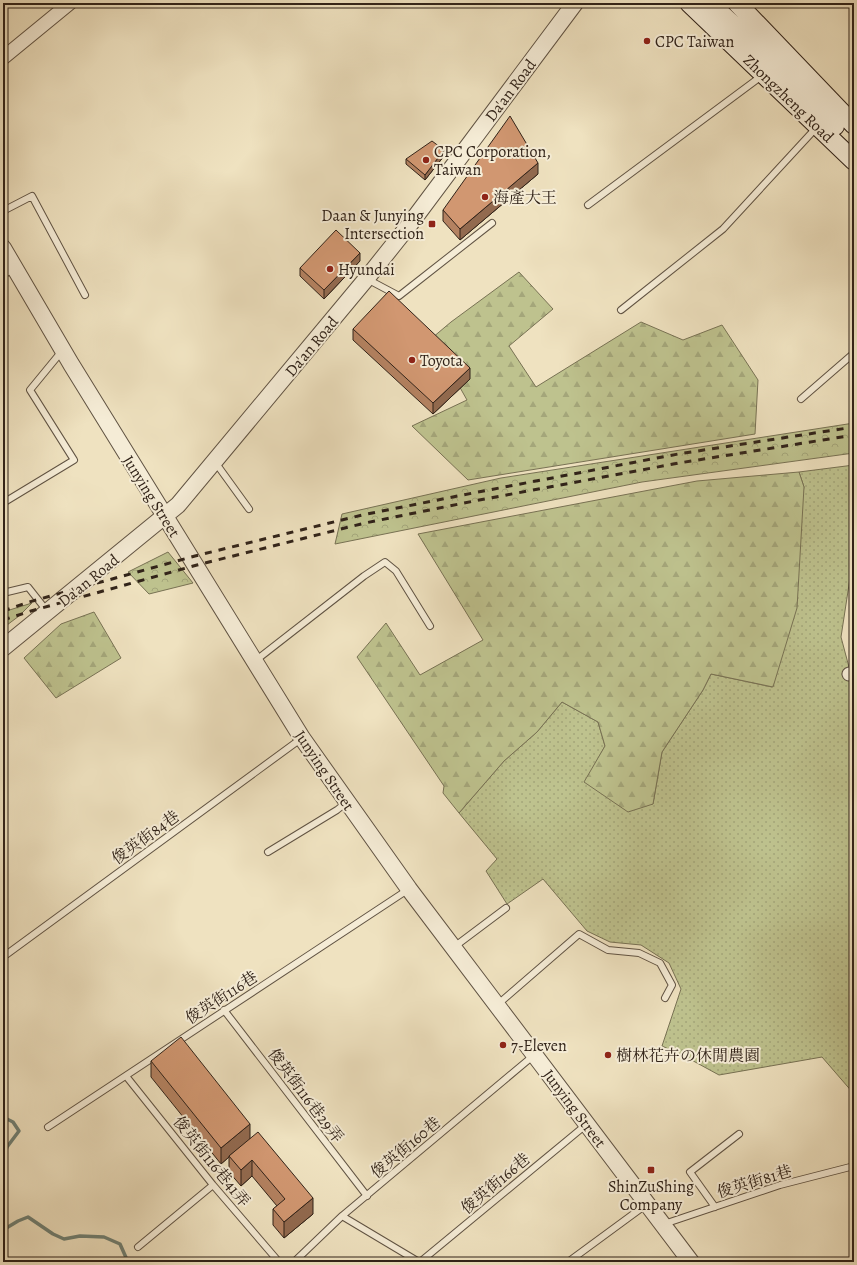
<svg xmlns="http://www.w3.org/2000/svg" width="857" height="1265" viewBox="0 0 857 1265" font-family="Alegreya,'Noto Serif TC','Noto Serif JP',serif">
<defs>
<pattern id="grass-dots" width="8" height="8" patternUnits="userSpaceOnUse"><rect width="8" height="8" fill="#bec28e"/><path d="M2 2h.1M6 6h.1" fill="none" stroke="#a4a67a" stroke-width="1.8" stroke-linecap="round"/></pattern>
<pattern id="forest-firs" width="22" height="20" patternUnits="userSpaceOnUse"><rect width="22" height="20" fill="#bec28e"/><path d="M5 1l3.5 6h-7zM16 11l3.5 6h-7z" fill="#a4a67a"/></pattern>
<pattern id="park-crowns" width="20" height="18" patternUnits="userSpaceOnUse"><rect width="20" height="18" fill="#bec28e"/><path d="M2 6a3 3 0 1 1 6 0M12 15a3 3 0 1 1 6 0" fill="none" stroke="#a4a67a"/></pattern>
</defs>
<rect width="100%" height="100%" fill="#efe2c0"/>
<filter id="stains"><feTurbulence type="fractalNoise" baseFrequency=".005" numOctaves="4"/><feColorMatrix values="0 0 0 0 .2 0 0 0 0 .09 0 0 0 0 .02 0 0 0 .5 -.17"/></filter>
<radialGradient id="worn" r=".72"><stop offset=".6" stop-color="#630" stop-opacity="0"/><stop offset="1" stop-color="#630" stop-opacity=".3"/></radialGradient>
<path fill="url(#grass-dots)" stroke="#787254" d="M 854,465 L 854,562 L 852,565 L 841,637 L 854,686 L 854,1094 L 822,1057 L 719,1075 L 686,1057 L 662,1046 L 681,989 L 669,963 L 641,945 L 610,942 L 587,931 L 543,879 L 507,904 L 486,871 L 497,859 L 459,813 L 504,761 L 537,732 L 562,702 L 598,722 L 605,746 L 585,782 L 653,804 L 662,752 L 703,690 L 711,674 L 772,687 L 804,487 L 799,472 Z"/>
<path fill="url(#forest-firs)" stroke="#787254" d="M 519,272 L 553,309 L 509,346 L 536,387 L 641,322 L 683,340 L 722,325 L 758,380 L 755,434 L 468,480 L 412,426 L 467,400 L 432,338 L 451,322 Z
M 799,472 L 804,487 L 797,608 L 773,687 L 711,674 L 703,690 L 662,752 L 653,804 L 628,812 L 584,782 L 605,746 L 598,722 L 562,702 L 537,732 L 504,761 L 459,813 L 443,793 L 444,786 L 357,657 L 386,623 L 420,675 L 483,640 L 418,534 L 697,481 Z
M 94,612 L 121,658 L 56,698 L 24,658 L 61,624 Z"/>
<path fill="url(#park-crowns)" stroke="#787254" d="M 854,423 L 854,453 L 642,482 L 335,544 L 342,514 L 501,478 Z
M 168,552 L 193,583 L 149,594 L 128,572 Z
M 32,603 L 19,616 L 3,628 L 3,612 Z"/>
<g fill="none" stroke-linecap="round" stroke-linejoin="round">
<path stroke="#708074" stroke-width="3.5" d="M 3,1117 L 13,1122 L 19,1131 L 7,1147 L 3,1157
M 3,1230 L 18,1221 L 28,1217 L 53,1234 L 64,1239 L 80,1236 L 104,1237 L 120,1244 L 128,1262"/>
<g stroke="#605343" stroke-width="8">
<path id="service" d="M 588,205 L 763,75
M 3,211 L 32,196 L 85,295
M 3,275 L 15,268
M 367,279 L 399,296 L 492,223
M 621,310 L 723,229 L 817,127
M 801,399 L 854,353
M 215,462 L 249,509
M 3,503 L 74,460 L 30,390 L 62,351
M 3,593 L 28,587 L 47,611
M 255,661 L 364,576 L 385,562 L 396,571 L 430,626
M 268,852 L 337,810 L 347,802
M 454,947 L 506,908
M 3,957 L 302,738
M 497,1005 L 579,934 L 608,950 L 639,953 L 660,963 L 672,985 L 665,998
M 224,1010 L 367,1196
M 126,1076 L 213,1185 L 279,1262
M 48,1127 L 409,889
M 715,1207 L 690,1172 L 739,1134
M 342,1216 L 419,1262
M 664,1224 L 780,1185 L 854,1166
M 138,1247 L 213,1185
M 294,1262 L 342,1216 L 533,1056
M 420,1262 L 587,1124
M 568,1262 L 647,1204"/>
</g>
<g stroke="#605343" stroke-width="15">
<path id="minor" d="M 3,58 L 70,3
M 849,674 L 854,673"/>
</g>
<g stroke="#605343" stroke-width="18">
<path id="tertiary" d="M 3,248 L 71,364 L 302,738 L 409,889 L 691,1262
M 3,648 L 178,505 L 367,278 L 410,224 L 575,3"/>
</g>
<g stroke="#312319" stroke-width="20">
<path id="secondary" d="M 689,3 L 854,161
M 710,3 L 784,73 L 835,126
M 737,3 L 854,125"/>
</g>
<use href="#service" stroke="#f5ecd6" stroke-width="6"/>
<use href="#minor" stroke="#f5ecd6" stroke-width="13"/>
<use href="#tertiary" stroke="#f5ecd6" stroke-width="16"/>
<use href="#secondary" stroke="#f5ecd6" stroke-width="18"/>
<path stroke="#312319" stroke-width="3" stroke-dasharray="7 7" stroke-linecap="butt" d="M 3,611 L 29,602 L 195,556 L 362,515 L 473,493 L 678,454 L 854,427
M 3,620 L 31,611 L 197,565 L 365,523 L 474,501 L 679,463 L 854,435"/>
</g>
<path fill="#b48261" stroke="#312319" d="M 444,156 L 425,180 L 406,164 L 406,159 Z
M 538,174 L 460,240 L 443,221 L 443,210 Z
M 360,261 L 324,299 L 300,276 L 300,268 Z
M 353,329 L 470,379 L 433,414 L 353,340 Z
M 151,1061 L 250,1138 L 313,1214 L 284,1238 L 273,1225 L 273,1209 L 277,1206 L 252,1176 L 241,1186 L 229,1172 L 229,1157 L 221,1164 L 151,1077 Z"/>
<path fill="#926a4f" stroke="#312319" d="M 444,150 L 444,156 L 425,180 L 425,175 Z
M 538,163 L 538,174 L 460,240 L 460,229 Z
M 360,253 L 360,261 L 324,299 L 324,290 Z
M 470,368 L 470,379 L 433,414 L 433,403 Z
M 250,1124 L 250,1140 L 229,1156 L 229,1157 L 221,1164 L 221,1148 Z
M 252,1160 L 252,1176 L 241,1186 L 241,1170 Z
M 313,1198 L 313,1214 L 284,1238 L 284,1222 Z"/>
<path fill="#d19771" stroke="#312319" d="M 510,116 L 538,163 L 460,229 L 443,210 Z
M 432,141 L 444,150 L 425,175 L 406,159 Z
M 336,230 L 360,253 L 324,290 L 300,268 Z
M 389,291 L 470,368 L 433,403 L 353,329 Z
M 181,1037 L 250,1124 L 221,1148 L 151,1061 Z
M 258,1132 L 313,1198 L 284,1222 L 273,1209 L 285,1199 L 252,1160 L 241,1170 L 229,1156 Z"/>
<g fill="#8f2418" stroke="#f5ecd6" stroke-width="1.5">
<circle cx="647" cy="41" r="4"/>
<circle cx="426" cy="160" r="4"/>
<circle cx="485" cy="197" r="4"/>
<rect x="428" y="220" width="8" height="8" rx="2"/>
<circle cx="330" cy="269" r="4"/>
<circle cx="412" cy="360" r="4"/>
<circle cx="503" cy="1045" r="4"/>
<circle cx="608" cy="1055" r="4"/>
<rect x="647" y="1166" width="8" height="8" rx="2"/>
</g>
<g text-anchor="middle" stroke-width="4" stroke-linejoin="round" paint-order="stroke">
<g font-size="16" fill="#312319" stroke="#f5ecd6" text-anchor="start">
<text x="655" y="47">CPC Taiwan</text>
<text x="434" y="157">CPC Corporation,<tspan x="434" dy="18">Taiwan</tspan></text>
<text x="493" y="203">海產大王</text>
<text x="424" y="221" text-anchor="end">Daan &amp; Junying<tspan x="424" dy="18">Intersection</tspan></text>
<text x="338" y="275">Hyundai</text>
<text x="420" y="366">Toyota</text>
<text x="511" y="1051">7-Eleven</text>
<text x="616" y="1061">樹林花卉の休閒農園</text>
<text x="651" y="1192" text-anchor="middle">ShinZuShing<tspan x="651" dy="18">Company</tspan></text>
</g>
<g font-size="16" fill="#312319" stroke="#f5ecd6">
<text transform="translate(510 90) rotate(-53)" y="6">Da'an Road</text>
<text transform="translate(789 98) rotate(44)" y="6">Zhongzheng Road</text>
<text transform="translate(311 346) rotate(-50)" y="6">Da'an Road</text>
<text transform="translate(152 496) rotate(58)" y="6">Junying Street</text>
<text transform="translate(88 580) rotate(-39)" y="6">Da'an Road</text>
<text transform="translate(325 770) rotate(56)" y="6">Junying Street</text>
<text transform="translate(145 837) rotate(-36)" y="6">俊英街84巷</text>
<text transform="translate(221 997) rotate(-33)" y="6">俊英街116巷</text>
<text transform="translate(306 1095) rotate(53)" y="6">俊英街116巷29弄</text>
<text transform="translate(575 1108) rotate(53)" y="6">Junying Street</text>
<text transform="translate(405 1147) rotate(-40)" y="6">俊英街160巷</text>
<text transform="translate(212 1161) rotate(51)" y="6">俊英街116巷41弄</text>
<text transform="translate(754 1181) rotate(-17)" y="6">俊英街81巷</text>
<text transform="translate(495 1183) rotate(-40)" y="6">俊英街166巷</text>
</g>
</g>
<rect width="857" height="1265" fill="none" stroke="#efe2c0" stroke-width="16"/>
<rect x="4" y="4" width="849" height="1257" fill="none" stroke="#312319" stroke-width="2"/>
<rect x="8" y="8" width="841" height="1249" fill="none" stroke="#312319"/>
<rect width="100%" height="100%" filter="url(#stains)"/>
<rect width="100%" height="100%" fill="url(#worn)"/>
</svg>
